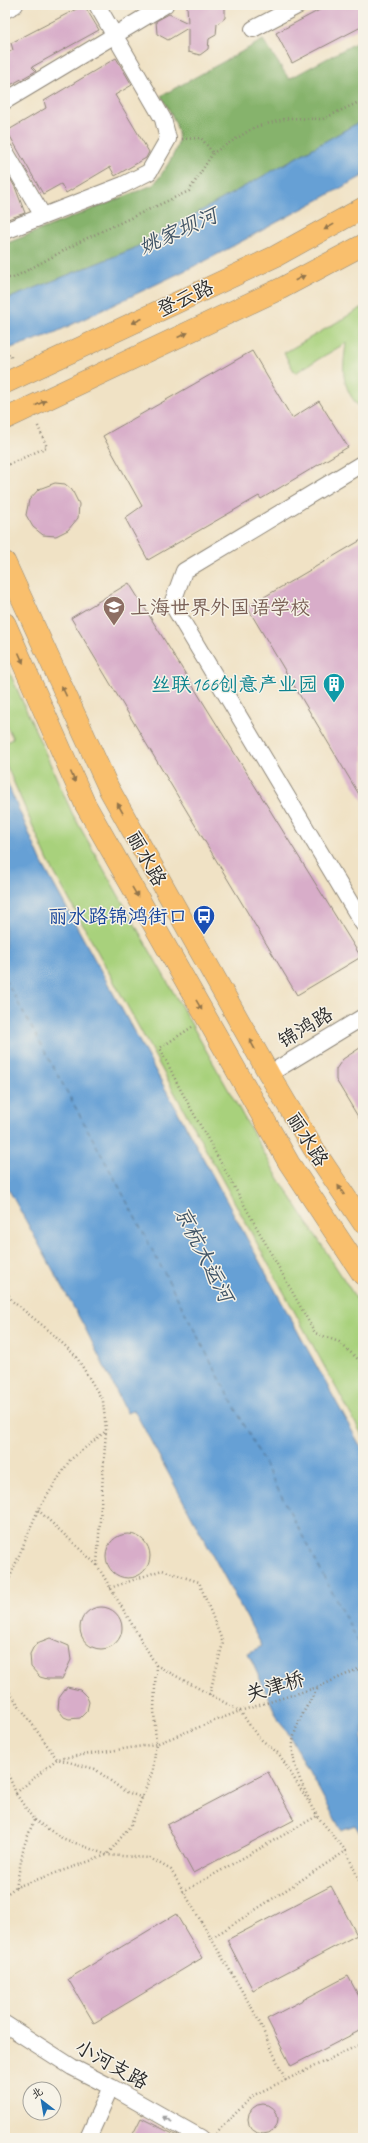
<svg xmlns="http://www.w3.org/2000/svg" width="368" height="2143" viewBox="0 0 368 2143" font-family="Caveat,'LXGW WenKai TC',sans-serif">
<rect width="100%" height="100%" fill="#f7f3e8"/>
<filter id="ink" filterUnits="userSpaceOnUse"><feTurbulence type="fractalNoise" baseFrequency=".025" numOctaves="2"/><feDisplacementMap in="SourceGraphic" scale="8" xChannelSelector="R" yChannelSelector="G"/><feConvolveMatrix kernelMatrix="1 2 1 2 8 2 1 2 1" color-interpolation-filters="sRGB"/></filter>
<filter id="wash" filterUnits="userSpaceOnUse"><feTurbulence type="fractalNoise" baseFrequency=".012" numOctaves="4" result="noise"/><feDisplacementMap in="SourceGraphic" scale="16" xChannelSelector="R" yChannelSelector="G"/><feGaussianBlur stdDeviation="0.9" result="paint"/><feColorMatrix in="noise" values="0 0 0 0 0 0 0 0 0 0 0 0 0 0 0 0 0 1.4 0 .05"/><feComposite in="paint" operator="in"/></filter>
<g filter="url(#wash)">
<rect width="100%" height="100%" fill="#f0e2c5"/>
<path fill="#a8d17c" stroke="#6a7e54" d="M 363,307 L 363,410 C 357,406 355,402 351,396 C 340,376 344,364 346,343 L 295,373 L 284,353 Z
M 5,662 L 72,813 L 276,1174 L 363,1309 L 363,1437 L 48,861 L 5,762 L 5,744 L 13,738 L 5,723 Z"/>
<path fill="#86b36c" stroke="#586f4c" d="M 363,39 L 363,120 L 133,249 L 5,300 L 5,244 L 153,185 C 160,178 177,152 178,142 C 181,128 168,108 161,96 L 263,40 L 289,79 Z"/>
<path fill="#66a0d5" stroke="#486680" d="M 363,120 L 363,176 L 207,260 L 52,334 L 5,350 L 5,300 L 133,249 Z
M 5,778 L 42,863 L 363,1451 L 363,1838 L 355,1825 L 341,1830 L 287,1731 L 280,1723 L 248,1653 L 262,1646 L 134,1410 L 127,1413 L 85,1328 L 5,1183 Z"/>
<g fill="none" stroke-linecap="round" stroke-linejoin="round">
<path stroke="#405466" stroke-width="1" stroke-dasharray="5 4" stroke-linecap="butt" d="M 5,979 L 117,1183 L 363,1651"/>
</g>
<g id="blocks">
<path fill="#d8adc9" d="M 84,5 L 99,30 L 32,67 L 36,71 L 5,88 L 5,54 L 13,50 L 11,43 Z
M 187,5 L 225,5 L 225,18 L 217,24 L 216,35 L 209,39 L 208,49 L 200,55 L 188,52 L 188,28 L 168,40 L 157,34 L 156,21 L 169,14 L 188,23 Z
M 329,5 L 363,5 L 363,26 L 292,63 L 276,33 Z
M 116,58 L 132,85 L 115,95 L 149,152 L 146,158 L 115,176 L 110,167 L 66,193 L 61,184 L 43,194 L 7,131 L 46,108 L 44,101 Z
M 5,170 L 15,187 L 25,213 L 5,220 Z
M 252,351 L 292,418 L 319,401 L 348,447 L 261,499 L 259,496 L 148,560 L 125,518 L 142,506 L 103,436 Z
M 55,483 L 65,484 L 72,490 L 79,504 L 78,518 L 68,530 L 56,536 L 43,535 L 33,527 L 26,515 L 29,500 L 39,489 Z
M 363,539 L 363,801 L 247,607 Z
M 129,583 L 361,957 L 297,995 L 71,618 Z
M 363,1046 L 363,1125 L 336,1080 L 336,1069 L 343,1059 Z
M106 1556a22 22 0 1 1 44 0a22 22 0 1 1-44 0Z
M80 1628a21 21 0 1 1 42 0a21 21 0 1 1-42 0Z
M 50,1638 L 69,1646 L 71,1660 L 62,1679 L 47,1679 L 40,1677 L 31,1667 L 30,1654 L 33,1648 L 37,1643 Z
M 67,1687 L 80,1690 L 87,1697 L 89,1702 L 87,1711 L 80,1718 L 69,1719 L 64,1717 L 58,1709 L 59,1698 Z
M 268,1772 L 294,1820 L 193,1873 L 167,1825 Z
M 331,1886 L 357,1935 L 253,1990 L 227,1940 Z
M 176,1914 L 202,1958 L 94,2023 L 68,1979 Z
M 348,1976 L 363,2004 L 363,2029 L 291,2066 L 267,2019 Z
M248 2119a15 15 0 1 1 30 0a15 15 0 1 1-30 0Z
M 141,2118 L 181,2138 L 131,2138 Z"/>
</g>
</g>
<g filter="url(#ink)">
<use href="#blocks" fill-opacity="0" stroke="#8e8678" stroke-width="1"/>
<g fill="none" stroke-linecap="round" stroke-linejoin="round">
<g stroke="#8e8678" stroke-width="18">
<path id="minor" d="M 5,10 L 15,5
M 253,29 L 299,5
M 5,101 L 165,5
M 5,151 L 43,216
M 5,231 L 123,185 L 149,172 L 168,139 L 163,119 L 97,5
M 363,463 L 184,571 L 172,604 L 363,924
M 269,1074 L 363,1017
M 5,2024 L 72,2067 L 111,2087 L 201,2138
M 88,2138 L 111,2087"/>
</g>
<g stroke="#8e8678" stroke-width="22">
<path id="major" d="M 5,383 L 276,256 L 363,208
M 5,419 L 282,288 L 363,245
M 5,562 L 109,789 L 269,1074 L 313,1148 L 363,1223
M 5,623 L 85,804 L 289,1163 L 363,1275"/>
</g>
<path stroke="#8e8678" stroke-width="2.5" stroke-dasharray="1 3" stroke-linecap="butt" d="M 182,139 L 201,138 L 213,153
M 5,278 L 13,278 L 85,239 L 189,191 L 213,153 L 255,127 L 289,118 L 323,119 L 363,100
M 5,356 L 10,354 L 12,360
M 5,466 L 47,447 L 37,424
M 192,1027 L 160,1048 L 178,1085 L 315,1333 L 339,1342 L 361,1362 L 363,1377
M 5,1288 L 12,1301 L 47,1329 L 76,1356 L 103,1401 L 106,1430 L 97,1565 L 156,1665 L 240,1711 L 258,1737 L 279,1754 L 318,1817 L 346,1851 L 363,1889
M 360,1292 L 363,1297
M 38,1510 L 97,1565
M 110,1588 L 162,1570 L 199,1582 L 223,1643 L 209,1696
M 5,1589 L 38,1510 L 70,1460 L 106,1431
M 5,1686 L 57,1759 L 95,1769 L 124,1791 L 143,1798
M 5,1767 L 16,1793 L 57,1759 L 156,1744 L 240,1711 L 318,1687 L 363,1667
M 310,1801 C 284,1750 288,1735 318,1688
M 34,1820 L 62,1838 L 107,1855 L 150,1858 L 171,1870 L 256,2015 L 286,2081
M 16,1887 L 24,1846 L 34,1820 L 16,1794
M 183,1892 L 317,1816
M 5,1895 L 16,1887 L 107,1855 L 131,1825 L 153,1770 L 156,1744 L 154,1709 L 156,1665
M 212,1938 L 346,1851
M 216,2133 L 254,2095 L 363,2043"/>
<use href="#minor" stroke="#fff" stroke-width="16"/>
<use href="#major" stroke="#f9bf6d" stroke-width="21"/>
</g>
<defs><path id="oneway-solid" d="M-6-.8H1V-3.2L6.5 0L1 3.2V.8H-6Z"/></defs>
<g fill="#92754c">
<use href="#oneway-solid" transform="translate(329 227) rotate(151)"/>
<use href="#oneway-solid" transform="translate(300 278) rotate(-28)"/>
<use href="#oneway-solid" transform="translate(137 321) rotate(155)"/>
<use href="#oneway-solid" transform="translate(183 335) rotate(-25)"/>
<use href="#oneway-solid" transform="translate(41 403) rotate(-25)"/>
<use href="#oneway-solid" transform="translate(21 658) rotate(66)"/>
<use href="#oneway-solid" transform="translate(64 691) rotate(-115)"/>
<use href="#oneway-solid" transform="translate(73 777) rotate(66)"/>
<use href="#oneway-solid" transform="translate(120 808) rotate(-119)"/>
<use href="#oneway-solid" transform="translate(135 892) rotate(60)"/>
<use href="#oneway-solid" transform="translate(199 1005) rotate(60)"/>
<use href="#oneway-solid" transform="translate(252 1044) rotate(-119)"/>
<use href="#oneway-solid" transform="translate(341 1190) rotate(-124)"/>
</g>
<use fill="#a0a0a0" href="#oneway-solid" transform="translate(167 2119) rotate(-150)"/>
</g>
<defs>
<g id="school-pin" transform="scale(1.15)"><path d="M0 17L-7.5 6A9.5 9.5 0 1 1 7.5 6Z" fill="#8d6e63" stroke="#f7f3e8"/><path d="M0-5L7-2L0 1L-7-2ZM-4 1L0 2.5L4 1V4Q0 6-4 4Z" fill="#fff"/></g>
<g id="building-pin" transform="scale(1.15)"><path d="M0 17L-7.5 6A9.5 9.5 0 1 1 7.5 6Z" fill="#0f9aa8" stroke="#f7f3e8"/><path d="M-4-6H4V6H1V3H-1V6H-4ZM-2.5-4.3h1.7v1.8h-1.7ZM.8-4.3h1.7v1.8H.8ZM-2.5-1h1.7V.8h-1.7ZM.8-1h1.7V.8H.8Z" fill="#fff"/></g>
<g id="bus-pin" transform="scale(1.15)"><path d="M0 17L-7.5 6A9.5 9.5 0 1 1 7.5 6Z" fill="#1a4fb4" stroke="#f7f3e8"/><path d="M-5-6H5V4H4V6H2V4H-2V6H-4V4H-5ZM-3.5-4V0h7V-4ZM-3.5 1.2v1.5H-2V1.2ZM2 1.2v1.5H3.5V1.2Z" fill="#fff"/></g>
</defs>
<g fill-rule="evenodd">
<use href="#school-pin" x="114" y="607"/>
<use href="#building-pin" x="334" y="684"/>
<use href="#bus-pin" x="204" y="916"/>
</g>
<g text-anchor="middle" stroke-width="3" stroke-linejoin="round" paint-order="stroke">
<g font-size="20" fill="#2b2b2b" stroke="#f7f3e8">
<text transform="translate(185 298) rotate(-25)" y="7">登云路</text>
<text transform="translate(147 858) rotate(61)" y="7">丽水路</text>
<text transform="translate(305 1027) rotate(-31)" y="7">锦鸿路</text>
<text transform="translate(308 1139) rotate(58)" y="7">丽水路</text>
<text transform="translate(275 1686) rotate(-17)" y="7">关津桥</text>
<text transform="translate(112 2064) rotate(29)" y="7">小河支路</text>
</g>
<g font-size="20" fill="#785e54" stroke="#f7f3e8" text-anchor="start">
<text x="130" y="614">上海世界外国语学校</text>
</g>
<g font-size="20" fill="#0d838f" stroke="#f7f3e8" text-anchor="end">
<text x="318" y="691">丝联166创意产业园</text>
</g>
<g font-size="20" fill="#164399" stroke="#f7f3e8" text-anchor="end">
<text x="188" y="923">丽水路锦鸿街口</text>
</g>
<g font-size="21" font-style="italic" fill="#405466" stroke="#f7f3e8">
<text transform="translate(178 231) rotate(-24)" y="7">姚家坝河</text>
<text transform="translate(204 1254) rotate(63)" y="7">京杭大运河</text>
</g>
</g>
<rect width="368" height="2143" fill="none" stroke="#f7f3e8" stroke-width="20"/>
<g transform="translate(42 2101) rotate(329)"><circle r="19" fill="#f7f3e8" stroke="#a5a39c"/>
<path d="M0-3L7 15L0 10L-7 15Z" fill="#1f6fb2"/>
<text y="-6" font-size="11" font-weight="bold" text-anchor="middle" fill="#2b2b2b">北</text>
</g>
</svg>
